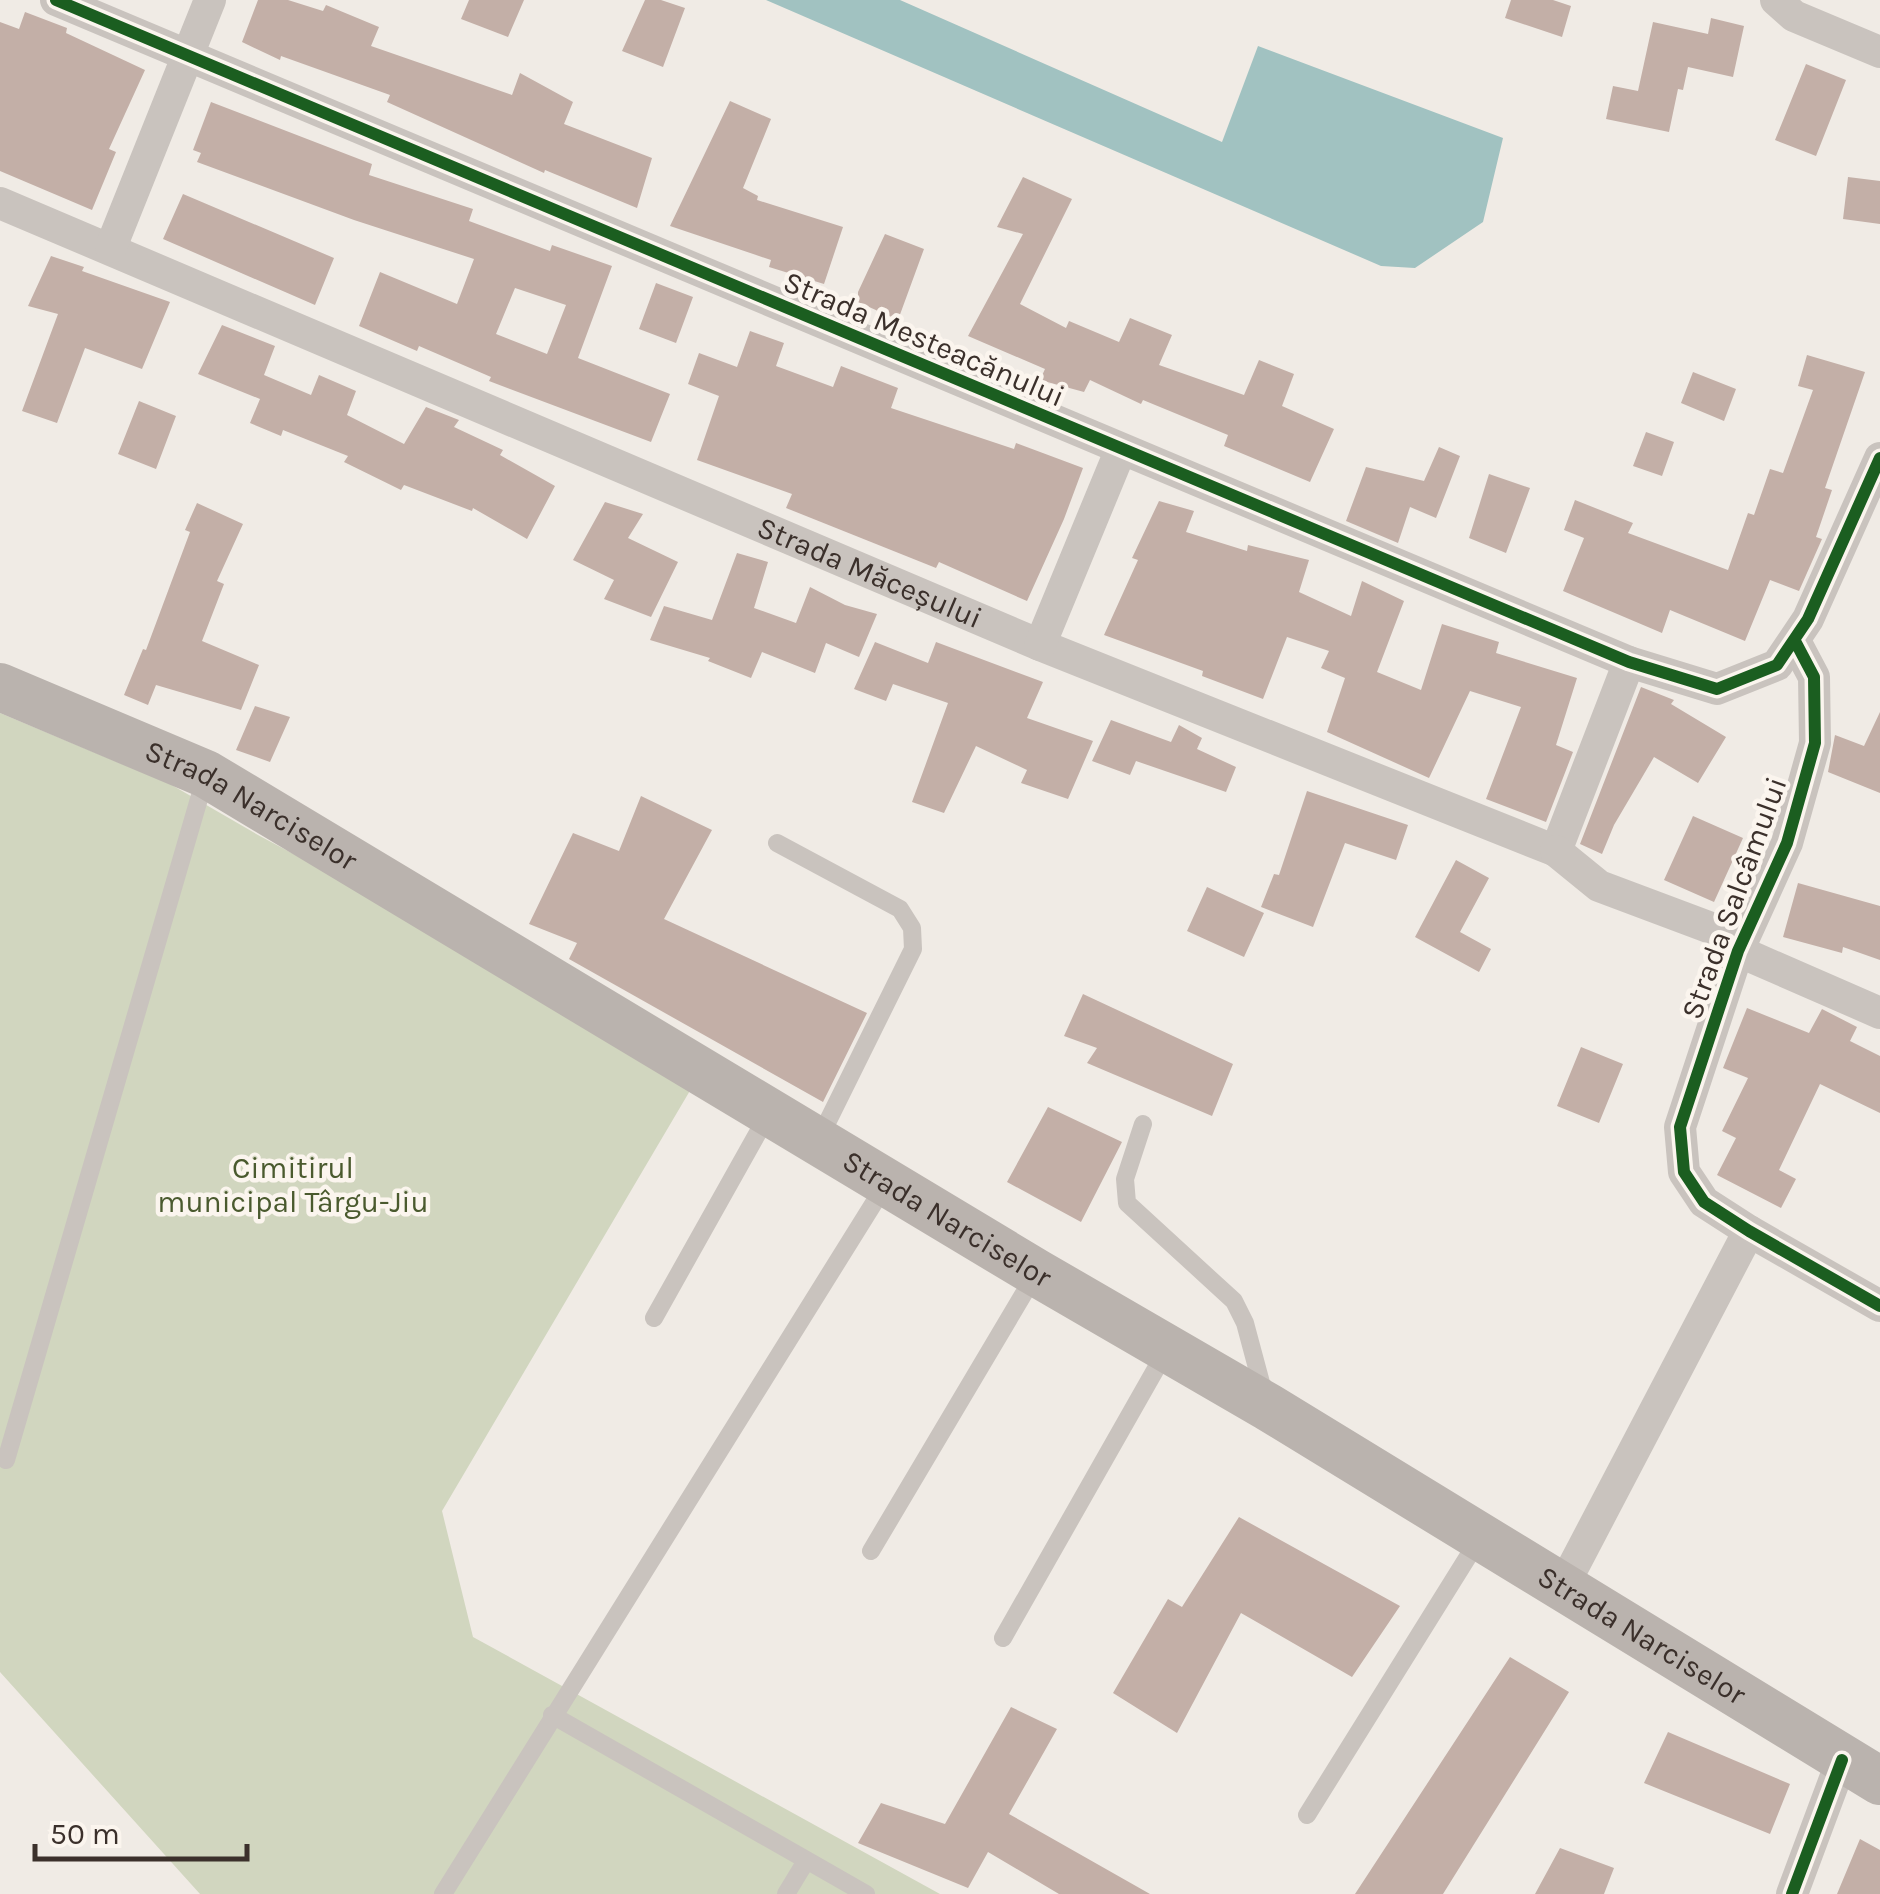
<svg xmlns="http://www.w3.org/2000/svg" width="1880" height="1894" viewBox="0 0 1880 1894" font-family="Karla,sans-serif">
<rect width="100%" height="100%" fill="#f0ebe5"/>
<path fill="#d1d6bf" d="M 0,713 L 170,784 L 258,835 L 701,1072 L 442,1511 L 473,1637 L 940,1894 L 200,1894 L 0,1672 Z"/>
<path fill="#a1c2c1" d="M 766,0 L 900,0 L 1222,142 L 1258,46 L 1503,138 L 1483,222 L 1415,268 L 1381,266 Z"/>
<path fill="#c3afa7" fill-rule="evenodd" d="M 258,0 L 288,0 L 323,11 L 326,5 L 379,27 L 371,46 L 512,95 L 520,73 L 573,102 L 564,124 L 652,158 L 637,208 L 545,170 L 544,173 L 387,102 L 390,95 L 281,56 L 280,60 L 242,42 Z
M 469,0 L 524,0 L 508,37 L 461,19 Z
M 645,0 L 661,0 L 685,8 L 663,67 L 622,51 Z
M 1511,0 L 1553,0 L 1571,6 L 1562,37 L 1505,18 Z
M 25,12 L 67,28 L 66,33 L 145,70 L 109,149 L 116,152 L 92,210 L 0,171 L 0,22 L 19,29 Z
M 1711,18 L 1744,26 L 1733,77 L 1688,67 L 1683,90 L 1678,89 L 1669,132 L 1606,119 L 1613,86 L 1638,91 L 1653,22 L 1708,34 Z
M 1806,64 L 1846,80 L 1816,156 L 1775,140 Z
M 730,101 L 771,119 L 743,188 L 758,196 L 757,200 L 843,227 L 824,284 L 769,267 L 771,260 L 670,226 Z
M 211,102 L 372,164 L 369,175 L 473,209 L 469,221 L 550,251 L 552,245 L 612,266 L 578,358 L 670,394 L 651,442 L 489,381 L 491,377 L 419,346 L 417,351 L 359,326 L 380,272 L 457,304 L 474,259 L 354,220 L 197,162 L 201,153 L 193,150 ZM 515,288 L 566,305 L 547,354 L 496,334 Z
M 1023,177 L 1072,199 L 1020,304 L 1066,328 L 1069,321 L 1119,342 L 1130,318 L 1172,335 L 1159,365 L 1244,395 L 1259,360 L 1294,374 L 1282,406 L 1334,429 L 1310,482 L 1224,446 L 1228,435 L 1143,400 L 1141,404 L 1090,380 L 1084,392 L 1040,380 L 1045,369 L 968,336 L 1023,234 L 997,227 Z
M 1848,177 L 1880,181 L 1880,224 L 1843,219 Z
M 183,194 L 334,258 L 315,305 L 163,239 Z
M 885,234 L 924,249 L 898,320 L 858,302 L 858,292 Z
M 51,256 L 84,267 L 82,271 L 170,302 L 142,369 L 85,348 L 57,423 L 22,411 L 58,314 L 28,306 Z
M 656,283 L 693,297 L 676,343 L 639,329 Z
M 222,325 L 275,346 L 264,375 L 311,395 L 319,375 L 356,391 L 347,415 L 404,444 L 426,407 L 459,420 L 454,427 L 503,450 L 500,455 L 555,486 L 527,539 L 473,508 L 472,511 L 404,485 L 401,490 L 344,462 L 348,456 L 283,430 L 281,436 L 250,423 L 260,399 L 198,374 Z
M 750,331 L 784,343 L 776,366 L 833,387 L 841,366 L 898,388 L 891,408 L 1014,449 L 1016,443 L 1083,468 L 1064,519 L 1027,601 L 939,562 L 936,568 L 786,508 L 792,494 L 697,460 L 719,396 L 688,384 L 699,353 L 737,367 Z
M 1807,355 L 1865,372 L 1825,488 L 1832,490 L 1816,537 L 1822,539 L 1799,591 L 1770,580 L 1745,641 L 1670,610 L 1662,633 L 1563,591 L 1584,538 L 1564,530 L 1575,500 L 1633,523 L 1628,533 L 1728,570 L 1748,513 L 1754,515 L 1770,469 L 1783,473 L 1813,390 L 1798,386 Z
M 1693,372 L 1736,389 L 1724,421 L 1681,403 Z
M 139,401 L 176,416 L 156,469 L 118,454 Z
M 1646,432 L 1674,442 L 1662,476 L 1633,466 Z
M 1439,447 L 1460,456 L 1436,518 L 1410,507 L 1398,543 L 1346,521 L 1366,467 L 1424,481 Z
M 1489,474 L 1530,488 L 1506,553 L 1469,538 Z
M 1159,501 L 1194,511 L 1186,532 L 1247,551 L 1248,545 L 1309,560 L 1299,592 L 1351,616 L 1362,581 L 1404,601 L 1377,672 L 1421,690 L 1442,624 L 1499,642 L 1496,653 L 1577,678 L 1556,745 L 1573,752 L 1546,822 L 1486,799 L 1521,707 L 1470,691 L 1429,778 L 1327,732 L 1345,678 L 1321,668 L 1329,651 L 1287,637 L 1263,699 L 1202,676 L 1203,671 L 1104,635 L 1138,560 L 1132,558 Z
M 605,502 L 643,514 L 628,538 L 678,562 L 651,617 L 604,599 L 614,580 L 573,560 Z
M 197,503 L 243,524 L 217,581 L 224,584 L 202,641 L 259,665 L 241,710 L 156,685 L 148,705 L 124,695 L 143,649 L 146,650 L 190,532 L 185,530 Z
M 737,553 L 768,562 L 754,608 L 796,623 L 810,587 L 845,605 L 877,614 L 859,657 L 826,643 L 815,673 L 762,652 L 751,678 L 708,661 L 710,658 L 650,640 L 664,606 L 712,620 Z
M 875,642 L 928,663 L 936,642 L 1043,682 L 1027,718 L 1093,741 L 1068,799 L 1021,783 L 1027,770 L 976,746 L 944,813 L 912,802 L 948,703 L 893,684 L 886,701 L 854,689 Z
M 1641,687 L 1674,700 L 1671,704 L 1726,737 L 1698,783 L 1654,757 L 1614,825 L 1602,854 L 1580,844 Z
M 255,706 L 290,717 L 270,762 L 236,750 Z
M 1880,712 L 1880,793 L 1828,772 L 1835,735 L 1864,746 Z
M 1111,720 L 1171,742 L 1179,725 L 1202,738 L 1197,749 L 1236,767 L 1226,792 L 1136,761 L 1130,775 L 1092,761 Z
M 1307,791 L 1408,825 L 1396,860 L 1345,843 L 1313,927 L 1261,907 L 1274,874 L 1279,875 Z
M 641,796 L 712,830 L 664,919 L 867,1013 L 823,1102 L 569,959 L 577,943 L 529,924 L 573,833 L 619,851 Z
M 1693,816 L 1743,838 L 1714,902 L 1664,880 Z
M 1456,860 L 1489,878 L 1460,932 L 1491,949 L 1479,972 L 1415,937 Z
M 1798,883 L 1880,906 L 1880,960 L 1843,947 L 1842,953 L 1783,937 Z
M 1207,887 L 1264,913 L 1244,957 L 1187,931 Z
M 1083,994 L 1233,1064 L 1212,1116 L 1087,1063 L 1097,1048 L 1064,1036 Z
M 1747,1008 L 1809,1033 L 1822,1009 L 1857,1027 L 1850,1041 L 1880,1056 L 1880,1113 L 1820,1084 L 1779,1170 L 1796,1179 L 1781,1208 L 1717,1175 L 1736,1138 L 1722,1131 L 1748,1078 L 1723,1068 Z
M 1581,1047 L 1623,1064 L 1599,1123 L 1557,1106 Z
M 1048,1107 L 1122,1142 L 1081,1222 L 1007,1182 Z
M 1239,1517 L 1400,1606 L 1352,1677 L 1241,1613 L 1177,1733 L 1113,1693 L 1168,1599 L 1182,1607 Z
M 1510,1657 L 1569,1692 L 1443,1894 L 1355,1894 Z
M 1011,1707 L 1057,1729 L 1009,1814 L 1150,1894 L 1059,1894 L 988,1852 L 968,1888 L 858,1843 L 881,1803 L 945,1824 Z
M 1668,1732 L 1790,1784 L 1770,1834 L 1644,1783 Z
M 1860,1839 L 1880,1850 L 1880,1894 L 1837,1894 Z
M 1560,1848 L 1614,1868 L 1604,1894 L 1535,1894 Z"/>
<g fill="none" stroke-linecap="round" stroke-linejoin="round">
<path stroke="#c9c3be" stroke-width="18" d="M 777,843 L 900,909 L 912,928 L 913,949 L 818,1141
M 1143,1124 L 1125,1179 L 1127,1203 L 1234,1301 L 1245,1323 L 1264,1394
M 654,1318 L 769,1113
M 6,1460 L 206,775
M 871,1551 L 1036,1273
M 1003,1638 L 1166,1351
M 552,1715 L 866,1894
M 1307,1815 L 1479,1539
M 443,1894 L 887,1182
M 786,1894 L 806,1861"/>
<g stroke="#c9c3be" stroke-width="32">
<path d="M 56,0 L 1629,662 L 1717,689 L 1777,665 L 1808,619 L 1880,458"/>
<path d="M 1776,0 L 1794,16 L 1880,52"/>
<path id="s1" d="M 0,203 L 1040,645 L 1556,851 L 1629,662"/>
<path d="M 111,247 L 210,0"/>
<path d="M 1795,641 L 1814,677 L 1815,743 L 1787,843 L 1738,951 L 1680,1127 L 1684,1172 L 1704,1202 L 1749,1231 L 1880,1306"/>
<path d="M 1040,645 L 1121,449"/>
<path d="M 1556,851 L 1599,886 L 1743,940"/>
<path d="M 1738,951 L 1880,1013"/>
<path d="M 1562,1588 L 1749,1231"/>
<path d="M 1792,1894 L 1842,1760"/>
</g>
<path stroke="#bab3ae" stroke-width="48" id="s2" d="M 0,687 L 206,774 L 1037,1273 L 1268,1407 L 1880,1781"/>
<g stroke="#fbf5ee" stroke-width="19">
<path id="cycleway" d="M 56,0 L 1629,662 L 1717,689 L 1777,665 L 1808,619 L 1880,458
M 1795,641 L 1814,677 L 1815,743 L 1787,843 L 1738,951 L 1680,1127 L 1684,1172 L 1704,1202 L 1749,1231 L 1880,1306
M 1792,1894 L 1842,1760"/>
</g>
<use href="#cycleway" stroke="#1b5e20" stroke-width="12"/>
</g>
<g text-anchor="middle" stroke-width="9" stroke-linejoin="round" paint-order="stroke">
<g font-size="30" fill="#3b302b" stroke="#fbf5ee">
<text transform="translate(924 339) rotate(23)" y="10">Strada Mesteacănului</text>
<text dy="10" stroke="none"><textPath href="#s1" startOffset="945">Strada Măceșului</textPath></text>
<text dy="10" stroke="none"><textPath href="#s2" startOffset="278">Strada Narciselor</textPath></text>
<text transform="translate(1734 898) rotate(-70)" y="10">Strada Salcâmului</text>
<text dy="10" stroke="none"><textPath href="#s2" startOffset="1088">Strada Narciselor</textPath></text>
<text dy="10" stroke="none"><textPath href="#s2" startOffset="1898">Strada Narciselor</textPath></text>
</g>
<g font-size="30" fill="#4a5a2e" stroke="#fbf5ee">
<text x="293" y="1178">Cimitirul<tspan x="293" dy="34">municipal Târgu-Jiu</tspan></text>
</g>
</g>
<path d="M35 1844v15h212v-15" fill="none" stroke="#3b302b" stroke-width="5"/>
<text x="50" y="1844" font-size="30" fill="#3b302b" stroke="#fbf5ee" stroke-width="8" paint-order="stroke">50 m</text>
</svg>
